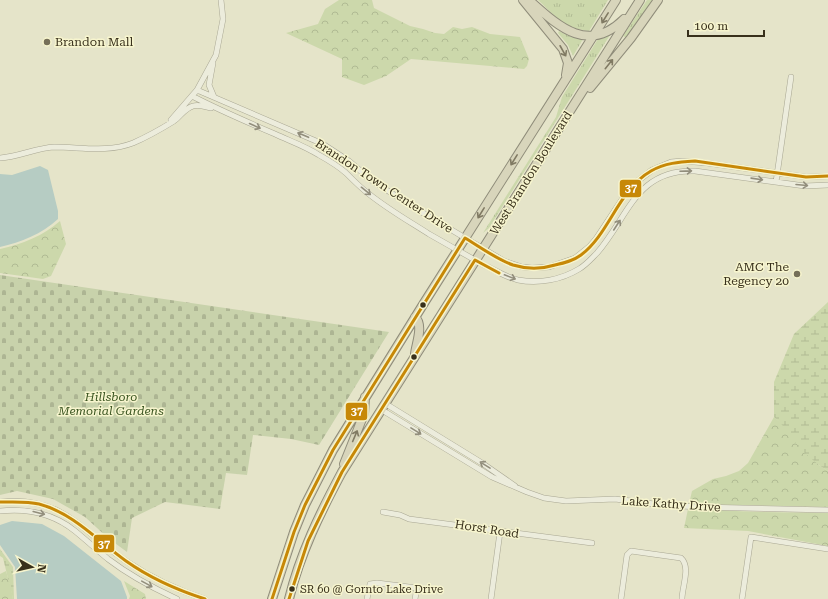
<svg xmlns="http://www.w3.org/2000/svg" width="828" height="599" viewBox="0 0 828 599" font-family="'Roboto Serif',serif">
<defs>
<pattern id="grass-tufts" width="24" height="20" patternUnits="userSpaceOnUse"><rect width="24" height="20" fill="#ccd8ab"/><path d="M3 7l-1-3M5 7V3M7 7l1-3M15 17l-1-3M17 17v-4M19 17l1-3" fill="none" stroke="#b0ba93"/></pattern>
<pattern id="forest-crowns" width="20" height="18" patternUnits="userSpaceOnUse"><rect width="20" height="18" fill="#ccd8ab"/><path d="M2 6a3 3 0 1 1 6 0M12 15a3 3 0 1 1 6 0" fill="none" stroke="#b0ba93"/></pattern>
<pattern id="wetland-marsh" width="20" height="14" patternUnits="userSpaceOnUse"><rect width="20" height="14" fill="#ccd8ab"/><path d="M1 5h8M5 5V1M11 12h8M15 12V8" fill="none" stroke="#b0ba93"/></pattern>
<pattern id="cemetery-stones" width="16" height="16" patternUnits="userSpaceOnUse"><rect width="16" height="16" fill="#c8d2ab"/><path d="M2 7V4a2 2 0 0 1 4 0v3zM10 15v-3a2 2 0 0 1 4 0v3z" fill="#adb593"/></pattern>
</defs>
<rect width="100%" height="100%" fill="#e5e4c9"/>
<path fill="url(#grass-tufts)" d="M 538,0 L 608,0 L 589,31 C 563,28 556,17 538,0 Z
M 647,0 L 654,0 L 627,38 L 623,36 Z
M 559,31 L 571,37 L 583,39 L 573,56 L 568,45 L 558,33 Z
M 610,35 L 489,228 L 483,233 L 556,117 L 562,97 L 598,39 Z"/>
<path fill="url(#forest-crowns)" d="M 339,0 L 372,0 L 374,8 L 410,26 L 423,29 L 435,33 L 444,34 L 453,27 L 462,29 L 472,27 L 490,34 L 520,37 L 529,59 L 527,66 L 524,69 L 411,59 L 386,76 L 364,85 L 342,77 L 342,59 L 286,33 L 318,24 L 325,9 Z
M 60,221 L 66,244 L 51,276 L 43,279 L 0,273 L 0,249 C 22,244 43,236 60,221 Z
M 774,417 L 780,422 L 819,465 L 828,471 L 828,507 L 689,504 L 692,491 L 713,479 L 726,476 L 739,471 L 748,463 Z
M 688,509 L 761,512 L 828,513 L 828,546 L 748,531 L 684,528 Z
M 6,571 L 11,588 L 13,599 L 0,599 L 0,574 Z
M 124,581 L 145,594 L 146,599 L 129,599 L 130,596 Z"/>
<path fill="url(#wetland-marsh)" d="M 828,302 L 828,471 C 818,465 809,457 801,449 C 791,438 785,426 774,417 L 774,382 L 794,334 Z
M 0,549 L 13,567 L 14,599 L 13,599 L 3,558 L 0,556 Z"/>
<path fill="url(#cemetery-stones)" d="M 0,275 L 389,332 L 319,445 L 291,439 L 253,435 L 247,475 L 226,473 L 220,509 L 165,502 L 132,518 L 127,552 L 108,538 L 85,517 L 53,499 L 17,491 L 0,495 Z"/>
<path fill="#b6ccc3" d="M 40,166 L 48,170 L 58,211 L 58,219 C 42,234 21,242 0,247 L 0,174 L 12,175 Z
M 12,521 L 42,524 L 64,536 L 121,581 L 127,597 L 127,599 L 17,599 L 15,567 L 0,545 L 0,525 Z"/>
<g fill="none" stroke-linecap="round" stroke-linejoin="round">
<g stroke="#a9a793" stroke-width="6">
<path id="minor" d="M 213,63 L 209,85 L 214,97
M 197,90 L 323,144 L 349,161 L 371,180 L 418,210 L 504,261 L 522,267 L 532,268 L 549,267 L 575,258 L 590,246 L 596,239 L 625,195 L 635,183 L 652,170 L 671,162 L 682,161 L 707,163 L 806,177 L 828,176
M 192,96 C 219,110 247,122 275,134 C 290,141 305,146 319,155 C 328,160 338,166 346,173 C 352,179 358,185 364,190 C 384,207 407,220 429,234 C 447,244 464,254 482,264 C 493,269 505,277 518,280 C 538,284 561,280 579,269 C 586,265 591,259 597,253 C 629,216 636,169 695,171 L 805,186 L 828,185
M 171,120 L 197,90 L 216,55 L 223,19 L 221,0
M 0,158 C 18,157 36,148 54,147 C 81,147 107,153 133,143 C 147,137 161,129 174,121 C 180,117 185,108 193,106 C 199,104 205,107 211,108
M 776,182 L 791,77
M 386,404 L 482,463 L 515,486
M 382,410 L 492,477 L 527,492 L 544,498 L 566,501 L 615,499 L 662,505 L 700,507 L 828,510
M 0,502 C 61,495 81,530 126,561 C 151,578 177,590 205,599
M 0,511 C 27,508 54,514 75,531 C 86,540 97,550 108,559 C 129,575 153,588 177,599
M 383,512 L 400,515 L 409,519 L 592,543
M 367,599 L 370,584 L 377,583 L 417,588 L 415,599
M 491,599 L 500,532
M 621,599 L 627,555 L 631,551 L 681,558 C 691,567 682,587 682,599
M 742,599 L 751,537 L 828,549"/>
</g>
<g stroke="#8f8c7a" stroke-width="10">
<path id="highway" d="M 523,0 L 563,49 L 568,63 L 566,75
M 529,0 C 558,26 588,55 624,19
M 590,88 L 631,38 L 658,0
M 415,354 C 416,344 424,325 415,317
M 344,464 L 364,414 L 365,397
M 272,599 L 294,532 L 305,505 L 333,450 L 424,303 L 616,0
M 289,599 C 300,554 320,513 342,472 L 640,0"/>
</g>
<use href="#minor" stroke="#ececdc" stroke-width="5"/>
<use href="#highway" stroke="#d8d5bb" stroke-width="8"/>
<g stroke="#f7f5ce" stroke-width="6">
<path id="bus-1" d="M 0,502 C 13,502 27,501 39,504 C 73,513 98,541 126,561 C 150,578 177,590 205,599
M 272,599 L 294,532 L 305,505 L 333,450 L 465,238 C 480,247 496,259 513,265 C 526,269 542,269 555,265 C 564,263 573,261 581,255 C 610,233 618,190 651,171 C 665,163 679,162 695,161 L 806,177 L 828,176
M 289,599 L 308,541 L 342,472 L 475,260 L 499,273"/>
</g>
<use href="#bus-1" stroke="#c78807" stroke-width="3"/>
</g>
<defs><path id="oneway-shaft" d="M-6 0H5M1.5-3L5.5 0L1.5 3" fill="none" stroke-width="1.6" stroke-linecap="round" stroke-linejoin="round"/></defs>
<g stroke="#807a63">
<use href="#oneway-shaft" transform="translate(605 18) rotate(122)"/>
<use href="#oneway-shaft" transform="translate(563 51) rotate(61)"/>
<use href="#oneway-shaft" transform="translate(609 64) rotate(-51)"/>
<use href="#oneway-shaft" transform="translate(514 160) rotate(122)"/>
<use href="#oneway-shaft" transform="translate(481 213) rotate(122)"/>
<use href="#oneway-shaft" transform="translate(355 436) rotate(-67)"/>
</g>
<g stroke="#928e7c">
<use href="#oneway-shaft" transform="translate(255 126) rotate(24)"/>
<use href="#oneway-shaft" transform="translate(303 135) rotate(-157)"/>
<use href="#oneway-shaft" transform="translate(686 171) rotate(-2)"/>
<use href="#oneway-shaft" transform="translate(757 179) rotate(8)"/>
<use href="#oneway-shaft" transform="translate(802 185) rotate(5)"/>
<use href="#oneway-shaft" transform="translate(366 191) rotate(39)"/>
<use href="#oneway-shaft" transform="translate(617 225) rotate(-57)"/>
<use href="#oneway-shaft" transform="translate(510 277) rotate(21)"/>
<use href="#oneway-shaft" transform="translate(416 431) rotate(32)"/>
<use href="#oneway-shaft" transform="translate(485 465) rotate(-148)"/>
<use href="#oneway-shaft" transform="translate(39 513) rotate(14)"/>
<use href="#oneway-shaft" transform="translate(147 584) rotate(29)"/>
</g>
<g fill="#756f58" stroke="#f7f5ce" stroke-width="1.5">
<circle cx="47" cy="42" r="4"/>
<circle cx="797" cy="274" r="4"/>
</g>
<g fill="#38301b" stroke="#f7f5ce" stroke-width="1.5">
<circle cx="423" cy="305" r="3.5"/>
<circle cx="414" cy="357" r="3.5"/>
<circle cx="292" cy="589" r="3.5"/>
</g>
<g text-anchor="middle" stroke-width="3" stroke-linejoin="round" paint-order="stroke">
<g font-size="11" fill="#38301b" stroke="#f7f5ce" text-anchor="start">
<text x="300" y="593">SR 60 @ Gornto Lake Drive</text>
</g>
<g font-size="12" fill="#38301b" stroke="#f7f5ce" text-anchor="start">
<text x="55" y="46">Brandon Mall</text>
<text x="789" y="271" text-anchor="end">AMC The<tspan x="789" dy="14">Regency 20</tspan></text>
</g>
<g font-size="12" fill="#38301b" stroke="#f7f5ce">
<text transform="translate(531 173) rotate(-58)" y="4">West Brandon Boulevard</text>
<text transform="translate(384 186) rotate(33)" y="4">Brandon Town Center Drive</text>
<text transform="translate(671 504) rotate(4)" y="4">Lake Kathy Drive</text>
<text transform="translate(487 529) rotate(9)" y="4">Horst Road</text>
</g>
<g font-size="12" font-style="italic" fill="#3b5521" stroke="#f7f5ce">
<text x="111" y="401">Hillsboro<tspan x="111" dy="14">Memorial Gardens</tspan></text>
</g>
</g>
<g stroke="#f7f5ce" stroke-width="1.5">
<rect x="619" y="179" width="23" height="19" rx="4" fill="#c78807"/>
<rect x="345" y="402" width="23" height="19" rx="4" fill="#c78807"/>
<rect x="93" y="534" width="22" height="19" rx="4" fill="#c78807"/>
</g>
<g font-size="11" text-anchor="middle" font-weight="bold" fill="#fff">
<text x="631" y="192">37</text>
<text x="357" y="415">37</text>
<text x="104" y="548">37</text>
</g>
<g transform="translate(32 567) rotate(98)" stroke="#f7f5ce" stroke-width="3" paint-order="stroke">
<path d="M0-3L7 15L0 10L-7 15Z" fill="#38301b"/>
<text y="-6" font-size="11" font-weight="bold" text-anchor="middle" fill="#38301b">N</text>
</g>
<path d="M688 30v6h76v-6" fill="none" stroke="#38301b" stroke-width="2"/>
<text x="694" y="30" font-size="12" fill="#38301b" stroke="#f7f5ce" stroke-width="3" paint-order="stroke">100 m</text>
</svg>
